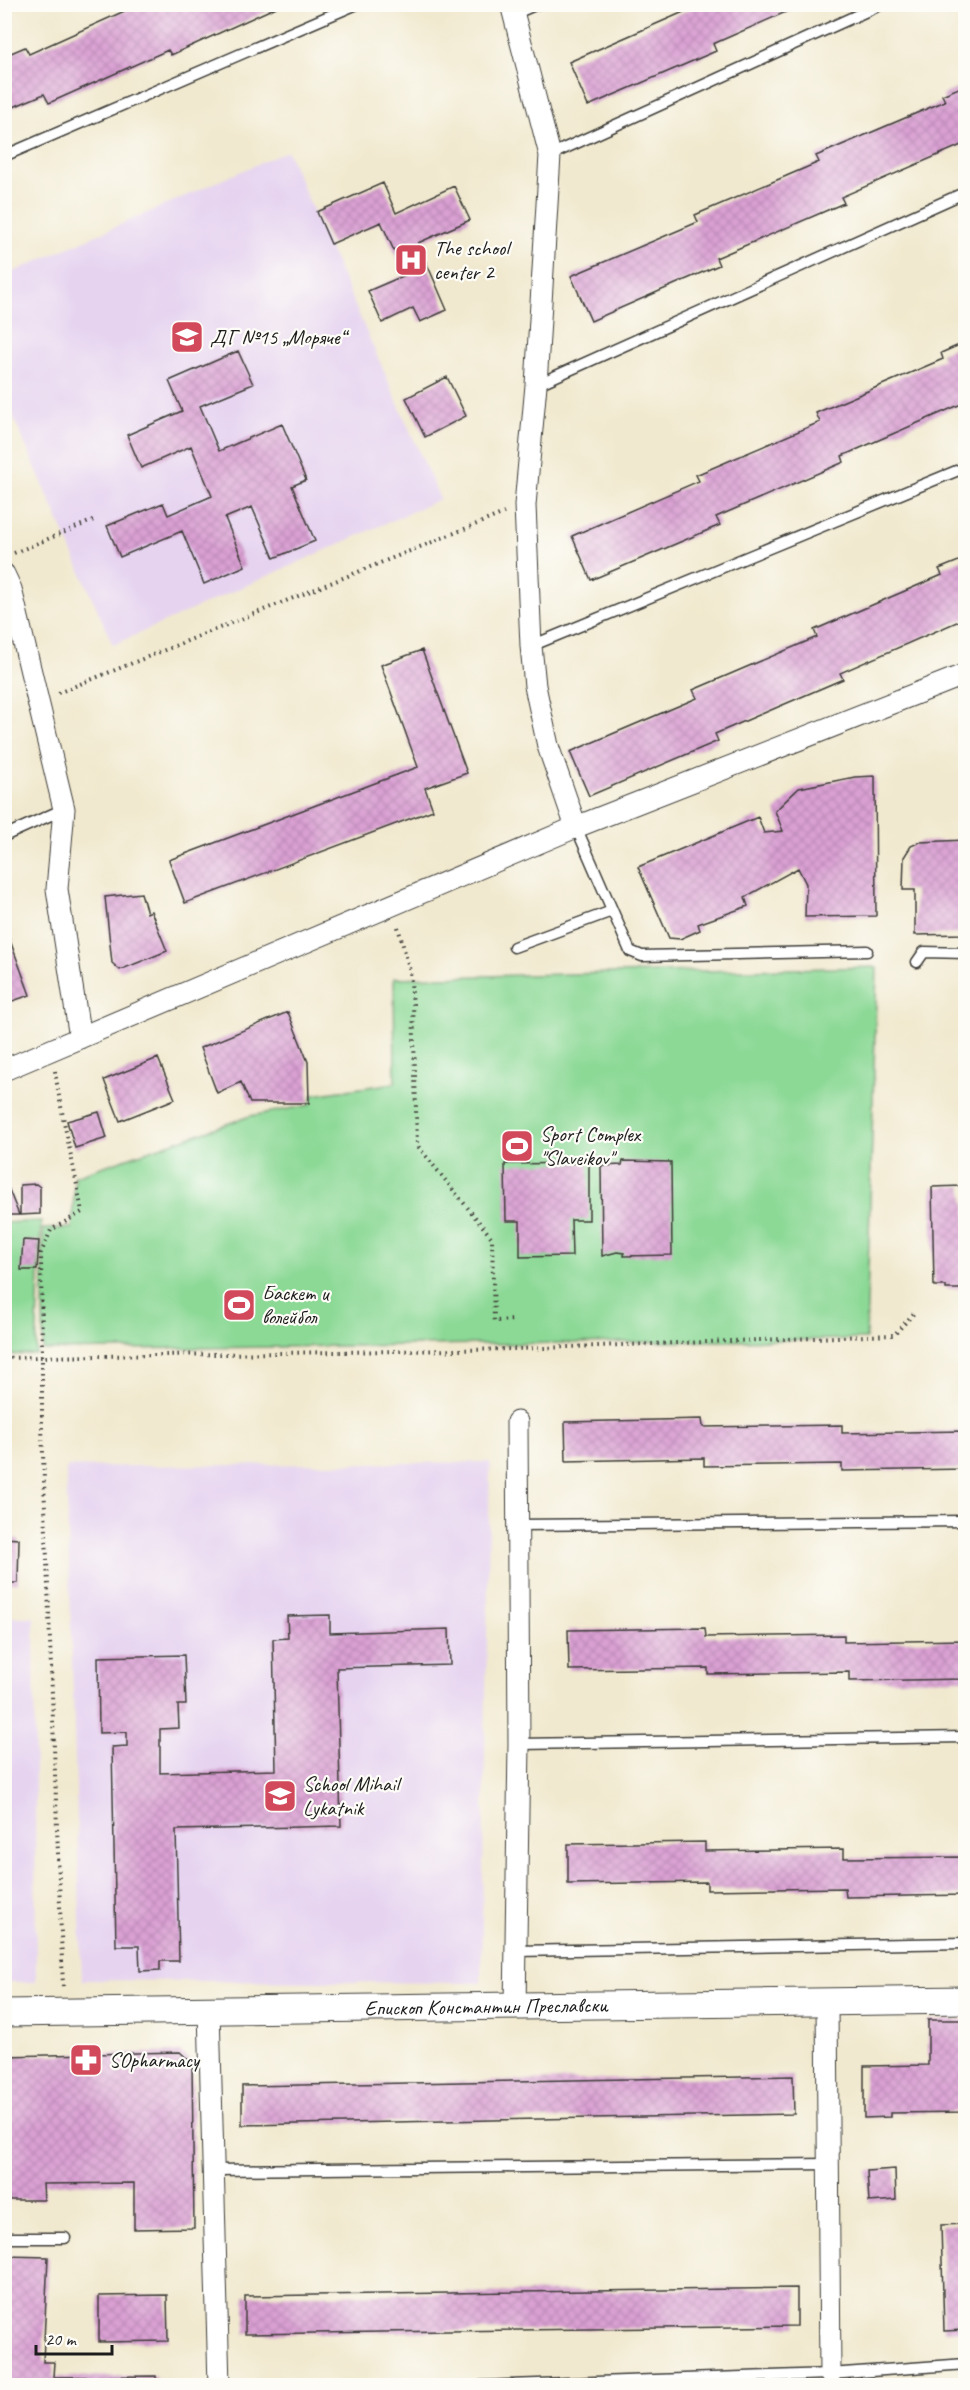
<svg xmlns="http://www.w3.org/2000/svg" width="970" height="2390" viewBox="0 0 970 2390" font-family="Caveat,sans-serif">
<defs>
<pattern id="building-cross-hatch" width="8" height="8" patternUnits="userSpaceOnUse" patternTransform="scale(1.5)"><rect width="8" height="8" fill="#daa0d3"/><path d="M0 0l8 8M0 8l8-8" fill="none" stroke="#ba89b5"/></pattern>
</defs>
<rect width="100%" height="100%" fill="#fdfcf7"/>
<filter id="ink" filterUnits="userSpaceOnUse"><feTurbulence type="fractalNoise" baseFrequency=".0167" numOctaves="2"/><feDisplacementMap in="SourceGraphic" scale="12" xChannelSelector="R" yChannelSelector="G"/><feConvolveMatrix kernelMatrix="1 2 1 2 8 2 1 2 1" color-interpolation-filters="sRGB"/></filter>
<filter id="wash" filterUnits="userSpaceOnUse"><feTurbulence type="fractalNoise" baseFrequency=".008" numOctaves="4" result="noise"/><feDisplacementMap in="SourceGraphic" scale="24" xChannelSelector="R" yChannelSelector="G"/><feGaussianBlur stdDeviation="1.35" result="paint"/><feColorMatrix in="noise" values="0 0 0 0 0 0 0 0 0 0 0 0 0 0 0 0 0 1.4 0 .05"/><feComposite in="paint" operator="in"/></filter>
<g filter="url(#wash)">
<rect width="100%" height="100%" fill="#f1e9cf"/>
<path fill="#e6d3f0" d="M 287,151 L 440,499 L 113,645 L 5,398 L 4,276 Z
M 490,1462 L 481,1983 L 82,1980 L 66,1467 Z
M 4,1617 L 34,1617 L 36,1982 L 5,1982 Z"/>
<path fill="#8cd996" stroke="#547a59" stroke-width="1.5" d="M 877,967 L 866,1339 L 43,1350 L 43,1229 L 72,1228 L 75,1176 L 250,1116 L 310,1105 L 313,1095 L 395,1083 L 394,978 Z
M 41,1221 L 36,1354 L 5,1355 L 4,1223 Z"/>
<g id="blocks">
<path fill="url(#building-cross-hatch)" d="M 140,4 L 283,4 L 171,55 L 168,50 L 49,103 L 44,94 L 4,111 L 4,56 L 25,47 L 29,54 Z
M 694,4 L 804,4 L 713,44 L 716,51 L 588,106 L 569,62 L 695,7 Z
M 966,85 L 966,143 L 841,197 L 844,203 L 716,258 L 719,265 L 591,321 L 571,276 L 698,222 L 695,215 L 819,162 L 816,156 L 945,101 L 942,95 Z
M 383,183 L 396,213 L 454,186 L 470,220 L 418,243 L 447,310 L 420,322 L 413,308 L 382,323 L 368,291 L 405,275 L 381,222 L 331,244 L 317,212 Z
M 966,342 L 966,402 L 842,456 L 844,462 L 716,517 L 720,525 L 591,580 L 572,536 L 699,481 L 696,475 L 820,422 L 816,413 L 943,359 L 941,353 Z
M 238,351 L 253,384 L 200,406 L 219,451 L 282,424 L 306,480 L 292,486 L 315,541 L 274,558 L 252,507 L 225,518 L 245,566 L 204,584 L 182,531 L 120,557 L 107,526 L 163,503 L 168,515 L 212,496 L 191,446 L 141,468 L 127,435 L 182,411 L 169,381 Z
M 447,377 L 466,416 L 425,437 L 406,398 Z
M 966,558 L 966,618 L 840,673 L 843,679 L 715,734 L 718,741 L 589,796 L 570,752 L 697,698 L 693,690 L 817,637 L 814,630 L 942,575 L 939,569 Z
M 422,650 L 467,773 L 425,788 L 433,810 L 185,903 L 169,860 L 418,767 L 381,665 Z
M 875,776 L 876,916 L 805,917 L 806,884 L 798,868 L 745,897 L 748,906 L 698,924 L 700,930 L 680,939 L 669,938 L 638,867 L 758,817 L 764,833 L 783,831 L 775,811 L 799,788 L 855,777 Z
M 966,840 L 964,934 L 915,935 L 915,890 L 903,890 L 904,857 L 911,846 L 920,842 Z
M 141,893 L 147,913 L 151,911 L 167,951 L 120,970 L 112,963 L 105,897 Z
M 4,924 L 30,995 L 4,1004 Z
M 288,1012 L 308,1062 L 309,1103 L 250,1103 L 241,1082 L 217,1093 L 200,1048 Z
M 158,1058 L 175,1099 L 120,1121 L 104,1080 Z
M 99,1112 L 107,1138 L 75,1148 L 67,1121 Z
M 623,1161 L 671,1162 L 672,1255 L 624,1256 L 624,1253 L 617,1252 L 602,1256 L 601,1166 L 622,1165 Z
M 589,1163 L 589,1220 L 571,1220 L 572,1256 L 520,1257 L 520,1221 L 506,1221 L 505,1164 Z
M 5,1180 L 19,1215 L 5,1215 Z
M 36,1184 L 40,1187 L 40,1214 L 20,1215 L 20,1185 Z
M 962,1186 L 966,1209 L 966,1289 L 946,1289 L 946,1286 L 934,1286 L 932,1187 Z
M 23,1240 L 39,1241 L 37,1270 L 21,1270 Z
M 702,1419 L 703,1427 L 842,1425 L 842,1433 L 966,1431 L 966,1469 L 842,1471 L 842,1464 L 704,1466 L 704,1458 L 566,1461 L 565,1422 Z
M 4,1538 L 19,1539 L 18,1583 L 4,1583 Z
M 330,1615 L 330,1633 L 449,1629 L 450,1665 L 337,1668 L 341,1826 L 176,1830 L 179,1961 L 160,1961 L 160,1970 L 140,1971 L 139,1946 L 116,1946 L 112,1747 L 127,1746 L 127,1732 L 99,1733 L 98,1657 L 184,1655 L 186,1705 L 178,1705 L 179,1728 L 160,1729 L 160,1773 L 276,1770 L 273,1639 L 288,1638 L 287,1616 Z
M 705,1628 L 706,1637 L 844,1635 L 844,1642 L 966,1640 L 966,1679 L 849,1681 L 849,1672 L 708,1674 L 708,1668 L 569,1670 L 568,1630 Z
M 705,1842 L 705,1851 L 844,1849 L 844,1858 L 966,1857 L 966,1895 L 846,1897 L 845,1888 L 707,1890 L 707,1882 L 568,1884 L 568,1844 Z
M 4,1904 L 8,1904 L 6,1950 L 4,1950 Z
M 928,2020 L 966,2020 L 966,2112 L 890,2113 L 890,2117 L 864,2118 L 864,2066 L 928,2065 Z
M 180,2052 L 192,2063 L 194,2228 L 134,2229 L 134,2183 L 43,2184 L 44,2200 L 4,2200 L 5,2056 Z
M 793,2076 L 794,2114 L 242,2125 L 242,2086 Z
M 895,2169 L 896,2200 L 869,2202 L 867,2171 Z
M 966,2224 L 966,2330 L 944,2331 L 941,2225 Z
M 4,2256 L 48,2257 L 43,2362 L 54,2362 L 53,2377 L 156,2376 L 157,2386 L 4,2386 Z
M 797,2288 L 797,2326 L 245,2334 L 245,2296 Z
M 167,2295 L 168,2341 L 99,2342 L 99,2296 Z"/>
</g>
</g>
<g filter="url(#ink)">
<use href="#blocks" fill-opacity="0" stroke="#3c3b37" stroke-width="1.5"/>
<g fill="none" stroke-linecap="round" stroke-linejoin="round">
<g stroke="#3c3b37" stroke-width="13">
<path id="service" d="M 514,14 L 537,4
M 550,155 L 882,4
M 4,156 L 357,4
M 536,385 L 966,192
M 531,646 L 966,467
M 576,827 L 630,951 L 642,956 L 867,951
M 4,836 L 64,809
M 514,947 L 612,911
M 917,962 L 924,952 L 966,953
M 517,1525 L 966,1521
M 519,1744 L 966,1737
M 515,1951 L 966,1943
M 212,2170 L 830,2164
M 4,2238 L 65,2238
M 481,2386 L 830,2374 L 966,2364"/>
</g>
<g stroke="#3c3b37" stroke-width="23">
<path id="minor" d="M 511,4 L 550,155 L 536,385 L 525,505 L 531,646 L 535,686 L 548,746 L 576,827
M 4,574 L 11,589 L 64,809 L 57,889 L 80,1038
M 4,1070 L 576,827 L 966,674
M 827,2002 L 830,2374
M 515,2008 L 519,1744 L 517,1422
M 209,2010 L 219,2386"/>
</g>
<g stroke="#3c3b37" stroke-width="29">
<g id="tertiary">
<path id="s1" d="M 4,2013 L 966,2000"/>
</g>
</g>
<path stroke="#3c3b37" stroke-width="4" stroke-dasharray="1.5 4.5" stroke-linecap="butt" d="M 14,553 L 94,520
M 58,693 L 504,513
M 398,927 L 410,971 L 413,1004 L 417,1145 L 492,1238 L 494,1321 L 515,1320
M 55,1071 C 62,1119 74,1165 82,1212 L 51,1230 L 41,1253 L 42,1357 L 516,1349 L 894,1335 L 915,1312
M 4,1358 L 42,1357 L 42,1427 L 63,1987"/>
<use href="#service" stroke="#fff" stroke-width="10"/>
<use href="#minor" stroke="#fff" stroke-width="21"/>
<use href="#tertiary" stroke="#fff" stroke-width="27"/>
</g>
</g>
<defs>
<g id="hospital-square" transform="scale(1.725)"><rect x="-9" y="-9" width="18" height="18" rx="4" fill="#d1495b" stroke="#fdfcf7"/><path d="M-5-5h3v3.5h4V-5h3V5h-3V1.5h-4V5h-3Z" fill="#fff"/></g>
<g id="school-square" transform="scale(1.725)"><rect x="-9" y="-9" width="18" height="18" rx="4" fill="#d1495b" stroke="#fdfcf7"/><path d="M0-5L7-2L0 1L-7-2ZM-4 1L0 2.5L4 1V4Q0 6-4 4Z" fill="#fff"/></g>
<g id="stadium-square" transform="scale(1.725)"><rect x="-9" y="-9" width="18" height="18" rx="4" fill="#d1495b" stroke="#fdfcf7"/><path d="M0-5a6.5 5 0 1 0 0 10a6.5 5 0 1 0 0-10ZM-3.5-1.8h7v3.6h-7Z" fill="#fff"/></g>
<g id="pharmacy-square" transform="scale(1.725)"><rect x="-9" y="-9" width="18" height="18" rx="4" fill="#d1495b" stroke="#fdfcf7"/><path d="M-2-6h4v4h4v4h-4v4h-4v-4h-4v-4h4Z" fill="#fff"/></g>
</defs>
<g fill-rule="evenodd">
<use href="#hospital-square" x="411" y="260"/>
<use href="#school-square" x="187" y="337"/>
<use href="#stadium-square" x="517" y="1146"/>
<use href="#stadium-square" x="239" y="1305"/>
<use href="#school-square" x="280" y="1796"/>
<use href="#pharmacy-square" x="86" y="2060"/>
</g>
<g text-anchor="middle" stroke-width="4.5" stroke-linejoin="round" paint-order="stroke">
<g font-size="21" fill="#1c1c1c" stroke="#fdfcf7" text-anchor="start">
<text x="434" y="255">The school<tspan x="434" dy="24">center 2</tspan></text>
<text x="210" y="344">ДГ №15 „Моряче“</text>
<text x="540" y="1141">Sport Complex<tspan x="540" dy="24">"Slaveikov"</tspan></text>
<text x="262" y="1300">Баскет и<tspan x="262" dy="24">волейбол</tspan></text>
<text x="303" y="1791">School Mihail<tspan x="303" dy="24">Lykatnik</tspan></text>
<text x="109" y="2067">SOpharmacy</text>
</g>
<g font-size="21" fill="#1c1c1c" stroke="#fdfcf7">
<text dy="7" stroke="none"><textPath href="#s1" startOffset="482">Епископ Константин Преславски</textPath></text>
</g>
</g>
<rect width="970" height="2390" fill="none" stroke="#fdfcf7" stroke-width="24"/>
<path d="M36 2345v9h76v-9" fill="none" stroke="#1c1c1c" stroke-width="3"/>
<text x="45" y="2345" font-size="18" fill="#1c1c1c" stroke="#fdfcf7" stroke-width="4.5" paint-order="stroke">20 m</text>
</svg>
